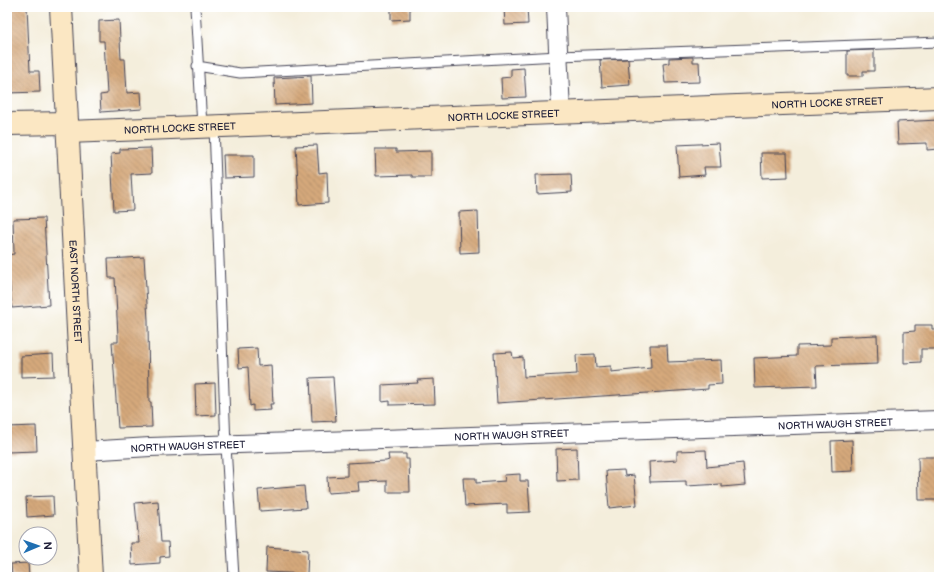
<svg xmlns="http://www.w3.org/2000/svg" width="946" height="584" viewBox="0 0 946 584" font-family="'Balsamiq Sans',sans-serif">
<defs>
<pattern id="building-back-hatch" width="6" height="6" patternUnits="userSpaceOnUse"><rect width="6" height="6" fill="#d5a97b"/><path d="M-1 5l2 2M0 0l6 6M5-1l2 2" fill="none" stroke="#ac8966"/></pattern>
</defs>
<rect width="100%" height="100%" fill="#fff"/>
<filter id="ink" filterUnits="userSpaceOnUse"><feTurbulence type="fractalNoise" baseFrequency=".025" numOctaves="2"/><feDisplacementMap in="SourceGraphic" scale="8" xChannelSelector="R" yChannelSelector="G"/><feConvolveMatrix kernelMatrix="1 2 1 2 8 2 1 2 1" color-interpolation-filters="sRGB"/></filter>
<filter id="wash" filterUnits="userSpaceOnUse"><feTurbulence type="fractalNoise" baseFrequency=".012" numOctaves="4" result="noise"/><feDisplacementMap in="SourceGraphic" scale="16" xChannelSelector="R" yChannelSelector="G"/><feGaussianBlur stdDeviation="0.9" result="paint"/><feColorMatrix in="noise" values="0 0 0 0 0 0 0 0 0 0 0 0 0 0 0 0 0 1.4 0 .05"/><feComposite in="paint" operator="in"/></filter>
<g filter="url(#wash)">
<rect width="100%" height="100%" fill="#f4eedc"/>
<g id="blocks">
<path fill="url(#building-back-hatch)" d="M 8,7 L 27,7 L 30,71 L 39,71 L 40,92 L 7,93 L 7,75 L 9,75 L 10,72 Z
M 391,7 L 410,7 L 410,19 L 391,20 Z
M 504,7 L 527,7 L 528,24 L 505,25 Z
M 119,20 L 121,59 L 125,59 L 127,93 L 141,92 L 142,109 L 101,112 L 100,95 L 107,94 L 104,41 L 99,41 L 99,21 Z
M 874,50 L 874,71 L 863,71 L 863,76 L 847,76 L 847,51 Z
M 693,57 L 693,62 L 699,62 L 700,82 L 665,83 L 663,64 L 669,63 L 669,58 Z
M 628,59 L 630,85 L 602,87 L 600,60 Z
M 524,68 L 526,97 L 502,98 L 501,78 L 511,77 L 511,69 Z
M 311,76 L 312,103 L 275,105 L 274,78 Z
M 939,120 L 939,149 L 927,150 L 927,143 L 898,144 L 897,122 Z
M 719,143 L 721,167 L 704,167 L 705,175 L 679,177 L 677,145 Z
M 317,145 L 319,173 L 327,172 L 328,203 L 299,205 L 296,146 Z
M 151,148 L 152,173 L 131,174 L 133,210 L 114,211 L 111,154 L 120,153 L 120,149 Z
M 375,149 L 396,149 L 396,152 L 431,151 L 431,177 L 412,177 L 412,175 L 376,176 Z
M 761,153 L 787,153 L 788,177 L 762,178 Z
M 223,155 L 254,155 L 254,177 L 224,178 Z
M 571,174 L 572,192 L 537,194 L 536,175 Z
M 478,211 L 479,252 L 460,253 L 459,212 Z
M 44,218 L 49,305 L 12,308 L 7,255 L 14,254 L 13,219 Z
M 144,257 L 148,320 L 149,402 L 151,402 L 152,427 L 118,428 L 112,342 L 118,342 L 118,336 L 115,278 L 109,278 L 108,259 Z
M 915,325 L 932,325 L 932,329 L 939,329 L 939,349 L 921,349 L 921,362 L 904,363 L 904,332 L 915,331 Z
M 877,335 L 878,364 L 816,366 L 817,386 L 755,388 L 754,358 L 797,356 L 797,346 L 831,345 L 831,337 Z
M 650,345 L 667,345 L 668,362 L 721,360 L 722,384 L 708,385 L 708,389 L 497,403 L 494,353 L 512,352 L 513,358 L 523,357 L 524,377 L 577,374 L 576,355 L 595,354 L 596,367 L 611,366 L 611,372 L 651,368 Z
M 257,348 L 258,366 L 271,365 L 273,404 L 270,404 L 271,410 L 253,411 L 253,405 L 250,406 L 248,367 L 239,368 L 238,349 Z
M 53,354 L 54,376 L 21,377 L 21,356 Z
M 333,377 L 336,421 L 312,422 L 310,378 Z
M 434,379 L 435,404 L 390,405 L 390,401 L 382,402 L 382,385 L 418,383 L 417,380 Z
M 215,383 L 216,415 L 196,416 L 195,384 Z
M 36,426 L 37,451 L 7,452 L 7,427 Z
M 852,440 L 853,471 L 832,472 L 831,441 Z
M 577,448 L 578,480 L 557,481 L 556,449 Z
M 706,450 L 707,467 L 743,463 L 745,485 L 722,487 L 722,484 L 686,486 L 686,481 L 650,482 L 649,462 L 677,460 L 677,451 Z
M 388,454 L 406,454 L 406,459 L 409,459 L 410,492 L 387,492 L 387,481 L 358,482 L 359,491 L 328,493 L 327,477 L 347,476 L 347,463 L 386,461 L 389,460 Z
M 918,457 L 939,457 L 939,500 L 919,500 Z
M 624,470 L 625,476 L 634,475 L 637,505 L 609,508 L 606,471 Z
M 520,474 L 520,481 L 528,481 L 530,512 L 507,513 L 507,504 L 465,506 L 463,478 L 476,478 L 476,483 L 505,481 L 504,475 Z
M 304,486 L 306,508 L 260,511 L 258,490 Z
M 53,496 L 54,515 L 27,517 L 26,497 Z
M 158,501 L 161,542 L 168,542 L 169,556 L 160,557 L 160,563 L 132,565 L 131,543 L 139,543 L 135,503 Z
M 267,547 L 308,550 L 307,574 L 266,572 Z
M 28,563 L 29,577 L 12,577 L 11,564 Z"/>
</g>
</g>
<g filter="url(#ink)">
<use href="#blocks" fill-opacity="0" stroke="#424153" stroke-width="1"/>
<g fill="none" stroke-linecap="round" stroke-linejoin="round">
<g stroke="#424153" stroke-width="11">
<path id="lane" d="M 195,7 L 202,126
M 197,66 L 240,73 L 559,56 L 939,42
M 214,126 L 226,446 L 234,577"/>
</g>
<g stroke="#424153" stroke-width="20">
<g id="street">
<path d="M 556,7 L 561,112"/>
<path id="s1" d="M 85,451 L 150,447 L 939,420"/>
</g>
</g>
<g stroke="#424153" stroke-width="24">
<g id="secondary">
<path id="s2" d="M 61,7 L 91,577"/>
<path d="M 7,124 L 67,123"/>
<path id="s3" d="M 68,132 L 939,98"/>
</g>
</g>
<use href="#lane" stroke="#fff" stroke-width="9"/>
<use href="#street" stroke="#fff" stroke-width="18"/>
<use href="#secondary" stroke="#fbe7c3" stroke-width="22"/>
</g>
</g>
<g text-anchor="middle" stroke-width="3.5" stroke-linejoin="round" paint-order="stroke">
<g font-size="10" fill="#22223b" stroke="#fff">
<text dy="4" stroke="none"><textPath href="#s3" startOffset="760">NORTH LOCKE STREET</textPath></text>
<text dy="4" stroke="none"><textPath href="#s3" startOffset="436">NORTH LOCKE STREET</textPath></text>
<text dy="4" stroke="none"><textPath href="#s3" startOffset="112">NORTH LOCKE STREET</textPath></text>
<text dy="4" stroke="none"><textPath href="#s2" startOffset="285">EAST NORTH STREET</textPath></text>
<text dy="4" stroke="none"><textPath href="#s1" startOffset="751">NORTH WAUGH STREET</textPath></text>
<text dy="4" stroke="none"><textPath href="#s1" startOffset="427">NORTH WAUGH STREET</textPath></text>
<text dy="4" stroke="none"><textPath href="#s1" startOffset="103">NORTH WAUGH STREET</textPath></text>
</g>
</g>
<rect width="946" height="584" fill="none" stroke="#fff" stroke-width="24"/>
<g transform="translate(38 546) rotate(88)"><circle r="19" fill="#ffffff" stroke="#a7a7b1"/>
<path d="M0-3L7 15L0 10L-7 15Z" fill="#1f6fb2"/>
<text y="-6" font-size="11" font-weight="bold" text-anchor="middle" fill="#22223b">N</text>
</g>
</svg>
